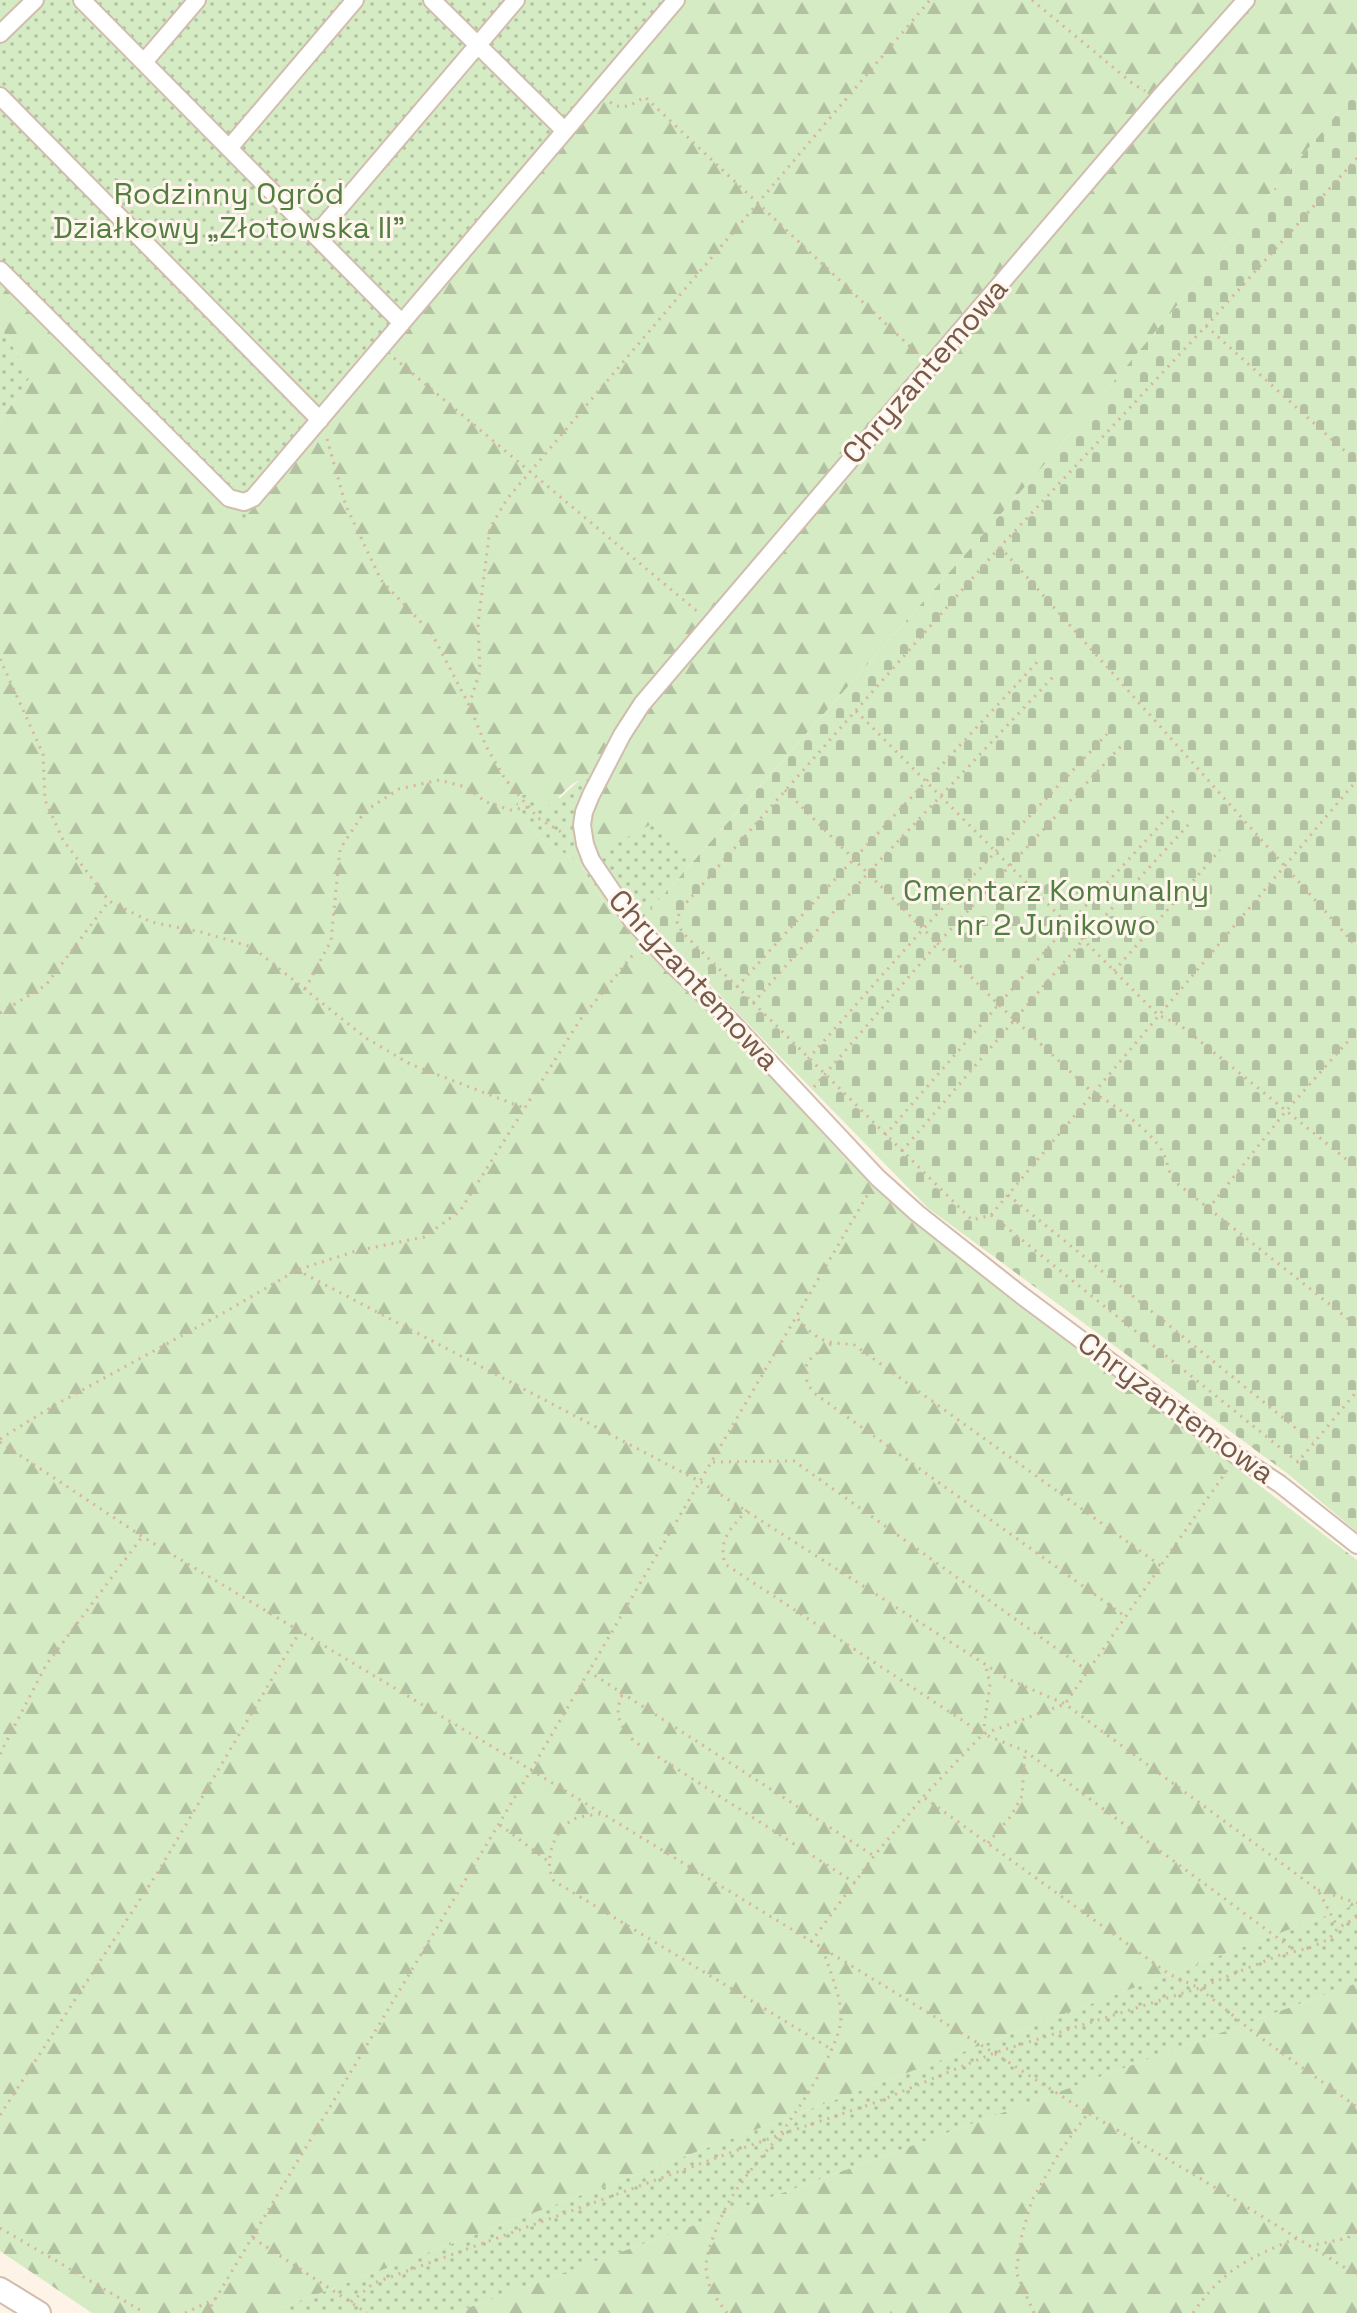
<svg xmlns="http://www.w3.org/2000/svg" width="1357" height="2313" viewBox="0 0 1357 2313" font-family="'Space Grotesk',sans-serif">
<defs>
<pattern id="grass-dots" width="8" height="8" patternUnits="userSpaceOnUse" patternTransform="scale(2)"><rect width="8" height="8" fill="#d4ebc4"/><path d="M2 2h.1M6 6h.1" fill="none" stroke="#b1c1a1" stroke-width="1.8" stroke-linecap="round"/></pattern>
<pattern id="forest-firs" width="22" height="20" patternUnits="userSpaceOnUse" patternTransform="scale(2)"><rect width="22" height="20" fill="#d4ebc4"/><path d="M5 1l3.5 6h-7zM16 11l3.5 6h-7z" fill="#b1c1a1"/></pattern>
<pattern id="cemetery-stones" width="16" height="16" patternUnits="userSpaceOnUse" patternTransform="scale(2)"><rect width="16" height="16" fill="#d4ebc4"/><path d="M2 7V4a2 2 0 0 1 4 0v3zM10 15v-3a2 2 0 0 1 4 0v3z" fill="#b1c1a1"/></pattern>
</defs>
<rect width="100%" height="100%" fill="#fdf3e6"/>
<path fill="url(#grass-dots)" d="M 0,0 L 686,0 L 241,523 L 0,281 Z
M 0,326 L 31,376 L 0,422 Z
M 582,778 L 595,780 L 606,786 L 596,802 L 657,821 L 696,858 L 644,917 L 629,931 L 603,901 L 580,864 L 537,835 L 516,805 L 519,795 L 528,794 L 560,798 Z
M 1357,1904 L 1357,1983 L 454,2313 L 267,2313 Z"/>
<path fill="url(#forest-firs)" d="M 686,0 L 1357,0 L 1357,90 L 1039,471 L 696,858 L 657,821 L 595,855 L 589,821 L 605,786 C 574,768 570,791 545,808 L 528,794 L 519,795 L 516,805 L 537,835 L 580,864 L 603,901 L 631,934 L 722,1024 L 845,1158 L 878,1190 L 950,1249 L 1357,1560 L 1357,1904 L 267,2313 L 92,2313 L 0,2251 L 0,422 L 31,376 L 0,326 L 0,281 L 241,522 Z
M 1357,1983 L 1357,2313 L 454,2313 Z"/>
<path fill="url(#cemetery-stones)" d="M 1357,90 L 1357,1532 L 1288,1474 L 928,1208 L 644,917 L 1039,471 Z"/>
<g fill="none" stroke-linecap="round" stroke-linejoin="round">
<g stroke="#d1bdae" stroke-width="20">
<path id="minor" d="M 82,0 L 402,323
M 432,0 L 565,131
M 1246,0 L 1159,98 L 642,704 L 622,735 L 591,795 L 584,812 L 582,825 L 585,844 L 591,860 L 631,919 L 673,965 L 727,1017 L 878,1178 L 917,1213 L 1021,1295 L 1237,1456 L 1280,1484 L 1357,1545
M 0,34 L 35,0
M 144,62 L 197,0
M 0,96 L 320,420
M 230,147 L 355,0
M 316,235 L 516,0
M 0,270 L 229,498 L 244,502 L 253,498 L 676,0"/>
</g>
<g stroke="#d1bdae" stroke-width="26">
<path id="tertiary" d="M 0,2289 L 39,2313"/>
</g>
<path stroke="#d8b49f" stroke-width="3" stroke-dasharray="2 6" stroke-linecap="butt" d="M 1032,0 L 1132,83 L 1145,91
M 610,102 C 623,112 632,104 645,97 L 919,355
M 1357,158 L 1206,326 L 1000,547 L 680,910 L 677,922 L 682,932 L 972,1220 L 991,1215 L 1298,1462 L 1357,1391
M 1206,326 L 1357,462
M 394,358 L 698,612
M 327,439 L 346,506 L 381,580 L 432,634 L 469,705 L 486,746 L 505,779 L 538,818 L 566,835
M 1000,547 L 1357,947
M 0,659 L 43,754 L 45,800 L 63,840 L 109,901 L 151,922 L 201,932 L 252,947 L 366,1038 L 410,1064 L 524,1108
M 469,705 L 480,671 L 478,624 L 490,528 L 507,499 L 930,0
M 856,711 L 1158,1015 L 1180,1025 L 1357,1168
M 785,790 L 998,1004 L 1093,1093 C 1113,1103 1152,1132 1162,1151 C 1168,1161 1167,1170 1174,1181 L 1357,1326
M 1114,971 L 1220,850
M 737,987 C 836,876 939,769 1039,660
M 305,989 L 331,941 L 340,849 L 365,811 L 399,789 L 439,780 L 466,787 L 486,802 L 511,810 L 529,807
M 753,1003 L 868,873 L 1053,677
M 0,1013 L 46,985 L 109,901
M 808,1059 L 923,929 L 1107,734
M 814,1087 L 938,943 L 1122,745
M 885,1135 L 1068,925 L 1176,808
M 902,1151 L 1083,940 L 1190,823
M 1008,1195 L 1313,1442
M 1208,1209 L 1286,1111 L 1357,1031
M 991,1215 L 1357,780
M 297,1270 L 701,1482 L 1008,1679 L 1065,1704 L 1318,1890 L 1338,1928
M 798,1319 C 816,1340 826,1344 853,1344 L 1161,1566
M 831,1344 C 809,1357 795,1368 814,1393 L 1126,1617
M 0,1439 L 53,1406 L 225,1312 L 297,1270 L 356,1251 L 424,1237 L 460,1211 L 580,1020 L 636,951
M 0,1442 L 143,1537 L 531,1770 L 994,2053 L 1088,2113 L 1198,2177 L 1357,2275
M 713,1462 L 794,1461 L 1088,1671
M 747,1510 C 731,1529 718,1538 725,1564 L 983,1734 L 1025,1751 L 1294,1950
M 588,1671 L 874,1856
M 622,1695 C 613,1716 621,1727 635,1742 L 855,1883
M 983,1734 L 990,1684 L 986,1667
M 0,1754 L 46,1665 L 142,1537
M 925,1798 L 1169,1974 L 1199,1988 L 1257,2035 L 1357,2107
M 600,1814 C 592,1815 581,1816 574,1819 C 553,1831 543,1861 554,1881 L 831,2049
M 500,1825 L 548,1861
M 988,1843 L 1011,1816 L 1022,1796 L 1025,1751
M 1318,1890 L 1357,1903
M 811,1942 L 874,1856 L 923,1797 L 983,1734 L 1065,1704 L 1228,1469
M 0,2115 L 158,1872 L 299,1633
M 0,2228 L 145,2313
M 253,2238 L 367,2313
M 1309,2246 L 1348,2238 L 1357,2227
M 351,2302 L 374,2283 L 779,2135 L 877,2102 L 994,2053 L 1199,1988 L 1277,1956 L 1312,1947 L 1329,1939 L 1338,1928 L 1357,1917
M 185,2313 L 215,2299
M 207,2313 L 531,1770 L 868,1194
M 727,2313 C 719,2302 709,2290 707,2276 C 704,2261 709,2249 714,2235 C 729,2192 750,2172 777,2138 C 797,2113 833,2057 840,2026 C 845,2003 829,1971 823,1949
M 890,2313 L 897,2313
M 1034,2313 L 1016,2272 L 1022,2234 L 1032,2200 L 1061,2150 L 1088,2113
M 1193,2313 C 1223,2269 1249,2258 1297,2238"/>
<use href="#minor" stroke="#fff" stroke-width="16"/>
<use href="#tertiary" stroke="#fff" stroke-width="22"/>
</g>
<g text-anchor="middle" stroke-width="6" stroke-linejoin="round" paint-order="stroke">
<g font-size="30" fill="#547d42" stroke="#fff7ed">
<text x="229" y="204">Rodzinny Ogród<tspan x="229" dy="34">Działkowy „Złotowska II”</tspan></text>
<text x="1056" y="901">Cmentarz Komunalny<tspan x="1056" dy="34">nr 2 Junikowo</tspan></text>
</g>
<g font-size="30" fill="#77594a" stroke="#fff7ed">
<text transform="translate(925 371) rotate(-49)" y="10">Chryzantemowa</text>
<text transform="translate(694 980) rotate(47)" y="10">Chryzantemowa</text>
<text transform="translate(1176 1408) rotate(36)" y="10">Chryzantemowa</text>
</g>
</g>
</svg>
